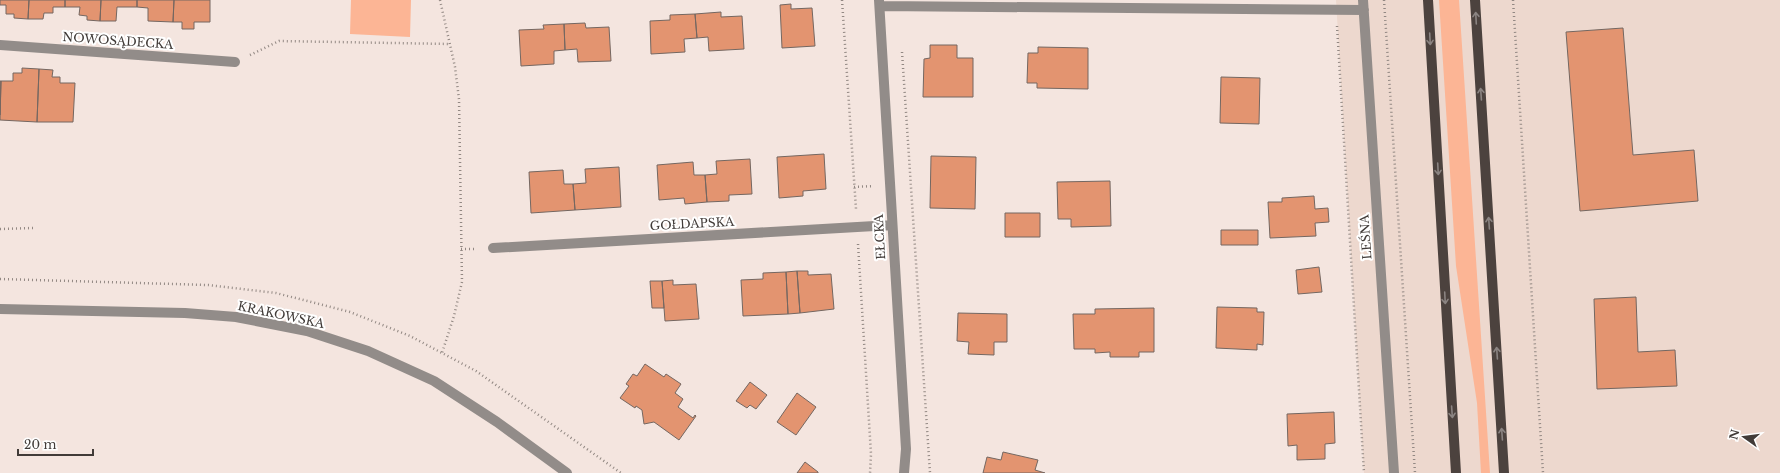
<svg xmlns="http://www.w3.org/2000/svg" width="1780" height="473" viewBox="0 0 1780 473" font-family="'Libre Baskerville',serif">
<rect width="100%" height="100%" fill="#f4e5df"/>
<path fill="#edd8ce" d="M 1336,0 L 1780,0 L 1780,473 L 1364,473 Z"/>
<path fill="#fcb595" d="M 351,0 L 411,0 L 410,37 L 350,34 Z
M 1439,0 L 1459,0 L 1490,473 L 1481,473 L 1477,403 L 1456,266 Z"/>
<path fill="#e39470" stroke="#746761" d="M 0,0 L 29,0 L 28,19 L 14,18 L 14,14 L 6,14 L 6,5 L 0,5 Z
M 29,0 L 65,0 L 65,7 L 53,7 L 53,13 L 44,13 L 43,19 L 28,19 Z
M 65,0 L 101,0 L 100,21 L 87,20 L 87,16 L 79,15 L 80,7 L 65,7 Z
M 101,0 L 137,0 L 137,7 L 117,7 L 116,21 L 100,21 Z
M 137,0 L 174,0 L 173,22 L 148,21 L 148,8 L 137,7 Z
M 174,0 L 210,0 L 210,22 L 194,22 L 194,29 L 182,29 L 182,22 L 173,22 Z
M 791,4 L 791,9 L 812,8 L 815,46 L 782,48 L 780,5 Z
M 721,12 L 721,17 L 742,16 L 744,49 L 709,51 L 708,37 L 697,38 L 695,14 Z
M 695,14 L 697,38 L 684,39 L 685,52 L 651,54 L 650,21 L 670,20 L 670,15 Z
M 585,23 L 586,28 L 609,27 L 611,61 L 578,62 L 577,49 L 565,50 L 564,24 Z
M 564,24 L 565,50 L 554,51 L 554,64 L 521,66 L 519,30 L 544,29 L 543,25 Z
M 1623,28 L 1633,155 L 1694,150 L 1698,201 L 1580,211 L 1566,32 Z
M 930,45 L 957,45 L 957,58 L 973,58 L 973,97 L 923,97 L 924,59 L 930,58 Z
M 1038,47 L 1088,48 L 1088,89 L 1037,88 L 1037,83 L 1027,83 L 1028,53 L 1038,53 Z
M 22,68 L 39,69 L 37,122 L 0,120 L 1,81 L 13,81 L 13,73 L 22,73 Z
M 39,69 L 53,70 L 52,77 L 60,77 L 60,83 L 75,83 L 73,122 L 37,122 Z
M 1221,77 L 1260,78 L 1259,124 L 1220,123 Z
M 0,81 L 1,81 L 0,115 Z
M 824,154 L 826,189 L 803,191 L 803,196 L 779,198 L 777,157 Z
M 931,156 L 976,157 L 975,209 L 930,208 Z
M 750,159 L 752,194 L 729,195 L 729,201 L 707,202 L 705,175 L 717,174 L 716,161 Z
M 693,162 L 694,175 L 705,175 L 707,202 L 685,204 L 684,198 L 659,200 L 657,165 Z
M 619,167 L 621,207 L 575,210 L 573,184 L 586,183 L 585,169 Z
M 563,170 L 564,184 L 573,184 L 575,210 L 531,213 L 529,172 Z
M 1110,181 L 1111,226 L 1071,227 L 1071,219 L 1058,219 L 1057,182 Z
M 1314,196 L 1315,209 L 1328,208 L 1329,222 L 1315,223 L 1316,236 L 1270,238 L 1268,202 L 1282,202 L 1282,198 Z
M 1005,213 L 1040,213 L 1040,237 L 1005,237 Z
M 1221,230 L 1258,230 L 1258,245 L 1221,245 Z
M 1319,267 L 1322,292 L 1298,294 L 1296,270 Z
M 797,271 L 808,271 L 808,275 L 831,274 L 834,309 L 800,313 Z
M 797,271 L 800,313 L 788,314 L 786,272 Z
M 786,272 L 788,314 L 743,316 L 741,280 L 763,279 L 763,273 Z
M 673,280 L 673,285 L 696,284 L 699,319 L 665,321 L 662,281 Z
M 650,281 L 662,281 L 664,308 L 652,308 Z
M 1636,297 L 1638,352 L 1675,350 L 1677,386 L 1597,389 L 1594,299 Z
M 1217,307 L 1257,308 L 1257,312 L 1264,312 L 1263,345 L 1257,344 L 1257,350 L 1216,348 Z
M 1154,308 L 1154,352 L 1139,352 L 1139,357 L 1110,357 L 1110,352 L 1095,353 L 1095,349 L 1074,349 L 1073,314 L 1095,314 L 1095,309 Z
M 958,313 L 1007,314 L 1007,342 L 994,342 L 994,355 L 968,354 L 969,342 L 957,341 Z
M 645,364 L 664,377 L 666,374 L 681,384 L 675,393 L 683,399 L 678,407 L 693,418 L 695,415 L 696,416 L 679,440 L 654,422 L 644,424 L 642,410 L 636,406 L 635,408 L 620,398 L 629,386 L 626,384 L 633,374 L 637,376 Z
M 750,382 L 767,395 L 756,409 L 750,405 L 747,408 L 736,401 Z
M 797,393 L 816,407 L 796,435 L 777,422 Z
M 1334,412 L 1335,443 L 1325,444 L 1325,459 L 1297,460 L 1297,445 L 1288,446 L 1287,414 Z
M 1003,452 L 1038,460 L 1035,470 L 1045,473 L 983,473 L 987,457 L 1001,460 Z
M 805,462 L 818,472 L 818,473 L 797,473 Z"/>
<g fill="none" stroke-linecap="round" stroke-linejoin="round">
<path stroke="#928883" stroke-width="2.5" stroke-dasharray="1 3" stroke-linecap="butt" d="M 440,0 L 455,67 L 459,99 L 462,282 L 454,316 L 442,353
M 842,0 L 856,209
M 1384,0 L 1415,473
M 1513,0 L 1543,473
M 1337,26 L 1364,473
M 902,52 L 930,473
M 250,55 L 279,41 L 450,44
M 854,187 L 874,186
M 0,229 L 33,228
M 858,244 L 871,454 L 870,473
M 461,249 L 477,249
M 0,279 L 208,285 L 276,293 L 350,312 L 410,336 L 476,371 L 621,473"/>
<path stroke="#928c89" stroke-width="10" d="M 879,0 L 906,449 L 904,473
M 1363,0 L 1394,473
M 880,6 L 1364,10
M 0,45 L 235,62
M 493,248 L 892,225
M 0,309 L 185,313 L 236,317 L 307,331 L 368,351 L 434,381 L 497,422 L 567,473"/>
<path stroke="#4c423e" stroke-width="10" d="M 1428,0 L 1456,473
M 1475,0 L 1504,473"/>
</g>
<defs><path id="oneway-shaft" d="M-6 0H5M1.5-3L5.5 0L1.5 3" fill="none" stroke-width="1.6" stroke-linecap="round" stroke-linejoin="round"/></defs>
<g stroke="#8b8482">
<use href="#oneway-shaft" transform="translate(1476 18) rotate(-93)"/>
<use href="#oneway-shaft" transform="translate(1430 39) rotate(87)"/>
<use href="#oneway-shaft" transform="translate(1481 94) rotate(-94)"/>
<use href="#oneway-shaft" transform="translate(1438 169) rotate(87)"/>
<use href="#oneway-shaft" transform="translate(1489 223) rotate(-94)"/>
<use href="#oneway-shaft" transform="translate(1445 298) rotate(87)"/>
<use href="#oneway-shaft" transform="translate(1497 353) rotate(-94)"/>
<use href="#oneway-shaft" transform="translate(1452 412) rotate(86)"/>
<use href="#oneway-shaft" transform="translate(1502 434) rotate(-94)"/>
</g>
<g text-anchor="middle" stroke-width="4" stroke-linejoin="round" paint-order="stroke">
<g font-size="12" fill="#413b38" stroke="#fff">
<text transform="translate(118 41) rotate(4)" y="4">NOWOSĄDECKA</text>
<text transform="translate(692 224) rotate(-3)" y="4">GOŁDAPSKA</text>
<text transform="translate(880 237) rotate(-93)" y="4">EŁCKA</text>
<text transform="translate(1366 237) rotate(-94)" y="4">LEŚNA</text>
<text transform="translate(281 315) rotate(12)" y="4">KRAKOWSKA</text>
</g>
</g>
<g transform="translate(1744 437) rotate(284)" stroke="#ffffff" stroke-width="3" paint-order="stroke">
<path d="M0-3L7 15L0 10L-7 15Z" fill="#413b38"/>
<text y="-6" font-size="11" font-weight="bold" text-anchor="middle" fill="#413b38">N</text>
</g>
<path d="M18 449v6h75v-6" fill="none" stroke="#413b38" stroke-width="2"/>
<text x="24" y="449" font-size="12" fill="#413b38" stroke="#ffffff" stroke-width="3" paint-order="stroke">20 m</text>
</svg>
